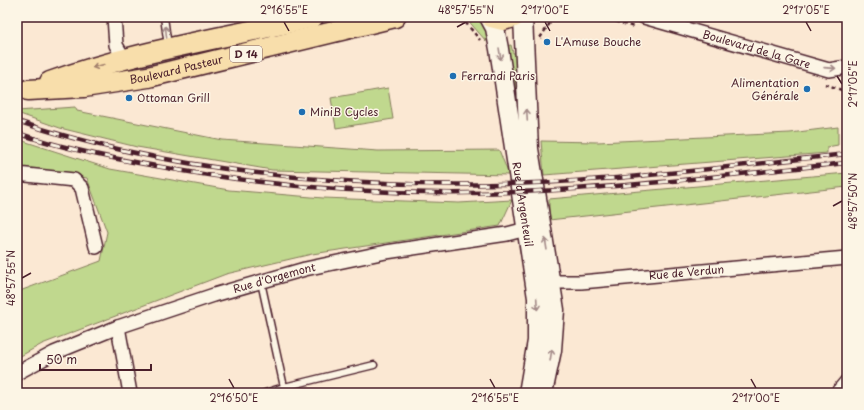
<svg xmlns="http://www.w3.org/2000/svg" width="864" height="410" viewBox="0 0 864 410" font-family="'Playpen Sans',sans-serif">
<rect width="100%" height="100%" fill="#fbe8d3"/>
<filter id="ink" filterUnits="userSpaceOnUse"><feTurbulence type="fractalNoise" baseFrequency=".025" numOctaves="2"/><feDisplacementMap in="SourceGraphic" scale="8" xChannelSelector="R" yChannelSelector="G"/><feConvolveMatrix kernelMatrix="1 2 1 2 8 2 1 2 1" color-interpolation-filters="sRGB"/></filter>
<g filter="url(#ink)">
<path fill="#c0d88e" stroke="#857c5c" d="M 465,17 L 477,17 L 483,23 L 491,40 L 486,41 Z
M 511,45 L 513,53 L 517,53 L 518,105 L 515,106 L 506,46 Z
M 388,88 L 393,119 L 336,128 L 331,98 Z
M 75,107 L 77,111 L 222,140 L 378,151 L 499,150 L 509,175 L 272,170 L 137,147 L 60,128 L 17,113 L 17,111 Z
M 838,127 L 838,145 L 827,147 L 827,153 L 544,175 L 541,141 L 598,142 L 790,133 Z
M 17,139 L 110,169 L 229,190 L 323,198 L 459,203 L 512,200 L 500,226 L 312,254 L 226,274 L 42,344 L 17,358 L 17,292 L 101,261 L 107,232 L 87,178 L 21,167 L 22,160 L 17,159 Z
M 847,173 L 847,187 L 549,220 L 549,199 Z"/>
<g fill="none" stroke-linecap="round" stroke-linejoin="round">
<g stroke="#4a1f2b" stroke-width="9">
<path id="service" d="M 164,17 L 168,46
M 261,282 L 284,387 L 374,365
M 265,393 L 284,387"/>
</g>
<g stroke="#4a1f2b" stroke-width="16">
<g id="minor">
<path d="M 114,17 L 116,45 L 124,59"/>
<path id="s1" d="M 644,17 L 829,70 L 847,67"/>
<path d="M 17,174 L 74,180 L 82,188 L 96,247"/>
<path id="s2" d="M 544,276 L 552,282 L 581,282 L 847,258"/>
<path d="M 118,327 L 130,393"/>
<path id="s3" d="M 17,373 L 54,353 L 118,327 L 214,295 L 305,269 L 386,252 L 507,234 L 534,227"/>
<path d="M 837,393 L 847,381"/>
</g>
</g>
<g stroke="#4a1f2b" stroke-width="21">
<g id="secondary">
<path id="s4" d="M 489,17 L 495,28 L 499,49 L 537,298 L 537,341 L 528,393"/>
<path d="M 523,17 L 529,149 L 555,310 L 552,350 L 543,393"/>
</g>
</g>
<g stroke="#4a1f2b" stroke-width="23">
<g id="primary">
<path d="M 491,17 L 503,20 L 514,17"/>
<path d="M 50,82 C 135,51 225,38 313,17"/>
<path id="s5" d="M 28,90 L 84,87 L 148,77 L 395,17"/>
</g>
</g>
<path stroke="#4a1f2b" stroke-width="2.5" stroke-dasharray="4 3" stroke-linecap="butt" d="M 461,17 L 480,40
M 602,17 L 634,27
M 540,38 L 554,17
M 825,84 L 847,92"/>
<use href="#service" stroke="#fcf5e5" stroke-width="6"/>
<use href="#minor" stroke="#fcf5e5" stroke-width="13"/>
<use href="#secondary" stroke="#fcf5e5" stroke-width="18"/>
<use href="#primary" stroke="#f8deab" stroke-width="20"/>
<g stroke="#4a1f2b" stroke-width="4.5">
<path id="rail" d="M 17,121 C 165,171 344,188 499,184 C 616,182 731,166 847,154
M 17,133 C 62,148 109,158 156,166 C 288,191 424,198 558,190 C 655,185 751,172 847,163"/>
</g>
<use href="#rail" stroke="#fcf5e5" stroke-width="3" stroke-dasharray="9" stroke-linecap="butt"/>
</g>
<defs><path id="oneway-shaft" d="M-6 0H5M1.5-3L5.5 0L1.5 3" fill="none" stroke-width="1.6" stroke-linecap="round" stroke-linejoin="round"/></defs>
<g stroke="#a38a88">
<use href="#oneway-shaft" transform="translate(166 32) rotate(-96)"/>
<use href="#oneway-shaft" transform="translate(500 54) rotate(81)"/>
<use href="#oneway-shaft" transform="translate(830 68) rotate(4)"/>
<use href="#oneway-shaft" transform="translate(527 115) rotate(-93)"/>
<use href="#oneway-shaft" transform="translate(546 244) rotate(-99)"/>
<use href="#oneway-shaft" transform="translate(537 304) rotate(87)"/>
<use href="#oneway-shaft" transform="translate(551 355) rotate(-81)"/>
</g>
<use stroke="#a17e6b" href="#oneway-shaft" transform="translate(98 66) rotate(165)"/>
</g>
<path fill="none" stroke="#4a1f2b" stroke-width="1.5" d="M 284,22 L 289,31M 545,22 L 550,31M 806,22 L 811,31M 457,27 L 466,22M 837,76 L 842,84M 833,206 L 842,201M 22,278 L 31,273M 229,379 L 234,388M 490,379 L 495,388M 751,379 L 756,388"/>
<g fill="#1f6fb2" stroke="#fcf5e5" stroke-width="1.5">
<circle cx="547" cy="42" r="4"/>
<circle cx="453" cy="76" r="4"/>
<circle cx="807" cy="89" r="4"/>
<circle cx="129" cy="98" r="4"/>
<circle cx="302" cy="112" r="4"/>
</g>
<g text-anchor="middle" stroke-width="3" stroke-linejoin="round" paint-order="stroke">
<rect fill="#fcf5e5" stroke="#7f5f63" stroke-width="1" x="230" y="46" width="32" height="16" rx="3"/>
<g font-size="10" font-weight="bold" fill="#4a1f2b">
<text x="246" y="58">D 14</text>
</g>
<g font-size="11" fill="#4a1f2b" stroke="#fcf5e5" text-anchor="start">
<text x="555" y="46">L'Amuse Bouche</text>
<text x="461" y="80">Ferrandi Paris</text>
<text x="799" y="87" text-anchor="end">Alimentation<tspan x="799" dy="13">Générale</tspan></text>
<text x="137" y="102">Ottoman Grill</text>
<text x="310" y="116">MiniB Cycles</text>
</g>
<g font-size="11" fill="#4a1f2b" stroke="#fcf5e5">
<text dy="4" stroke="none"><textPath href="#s1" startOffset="117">Boulevard de la Gare</textPath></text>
<text dy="4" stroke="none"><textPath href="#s5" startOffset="150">Boulevard Pasteur</textPath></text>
<text dy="4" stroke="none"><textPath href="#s4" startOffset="191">Rue d'Argenteuil</textPath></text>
<text dy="4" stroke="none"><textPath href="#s2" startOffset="145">Rue de Verdun</textPath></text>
<text dy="4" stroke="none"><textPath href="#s3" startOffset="275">Rue d'Orgemont</textPath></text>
</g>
</g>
<rect width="864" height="410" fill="none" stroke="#fcf5e5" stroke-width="44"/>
<path d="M40 364v6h111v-6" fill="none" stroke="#4a1f2b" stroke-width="2"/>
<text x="46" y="364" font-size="12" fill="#4a1f2b" stroke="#fcf5e5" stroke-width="3" paint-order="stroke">50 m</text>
<rect x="22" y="22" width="820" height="366" fill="none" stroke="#4a1f2b" stroke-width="1.5"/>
<g font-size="10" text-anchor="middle" fill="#4a1f2b">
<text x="284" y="14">2°16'55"E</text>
<text x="466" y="14">48°57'55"N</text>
<text x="545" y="14">2°17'00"E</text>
<text x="806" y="14">2°17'05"E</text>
<text transform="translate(853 84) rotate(-90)" y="4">2°17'05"E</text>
<text transform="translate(853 201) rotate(-90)" y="4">48°57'50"N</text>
<text transform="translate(11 278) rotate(-90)" y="4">48°57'55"N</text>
<text x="234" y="402">2°16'50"E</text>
<text x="495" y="402">2°16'55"E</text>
<text x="756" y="402">2°17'00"E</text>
</g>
</svg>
